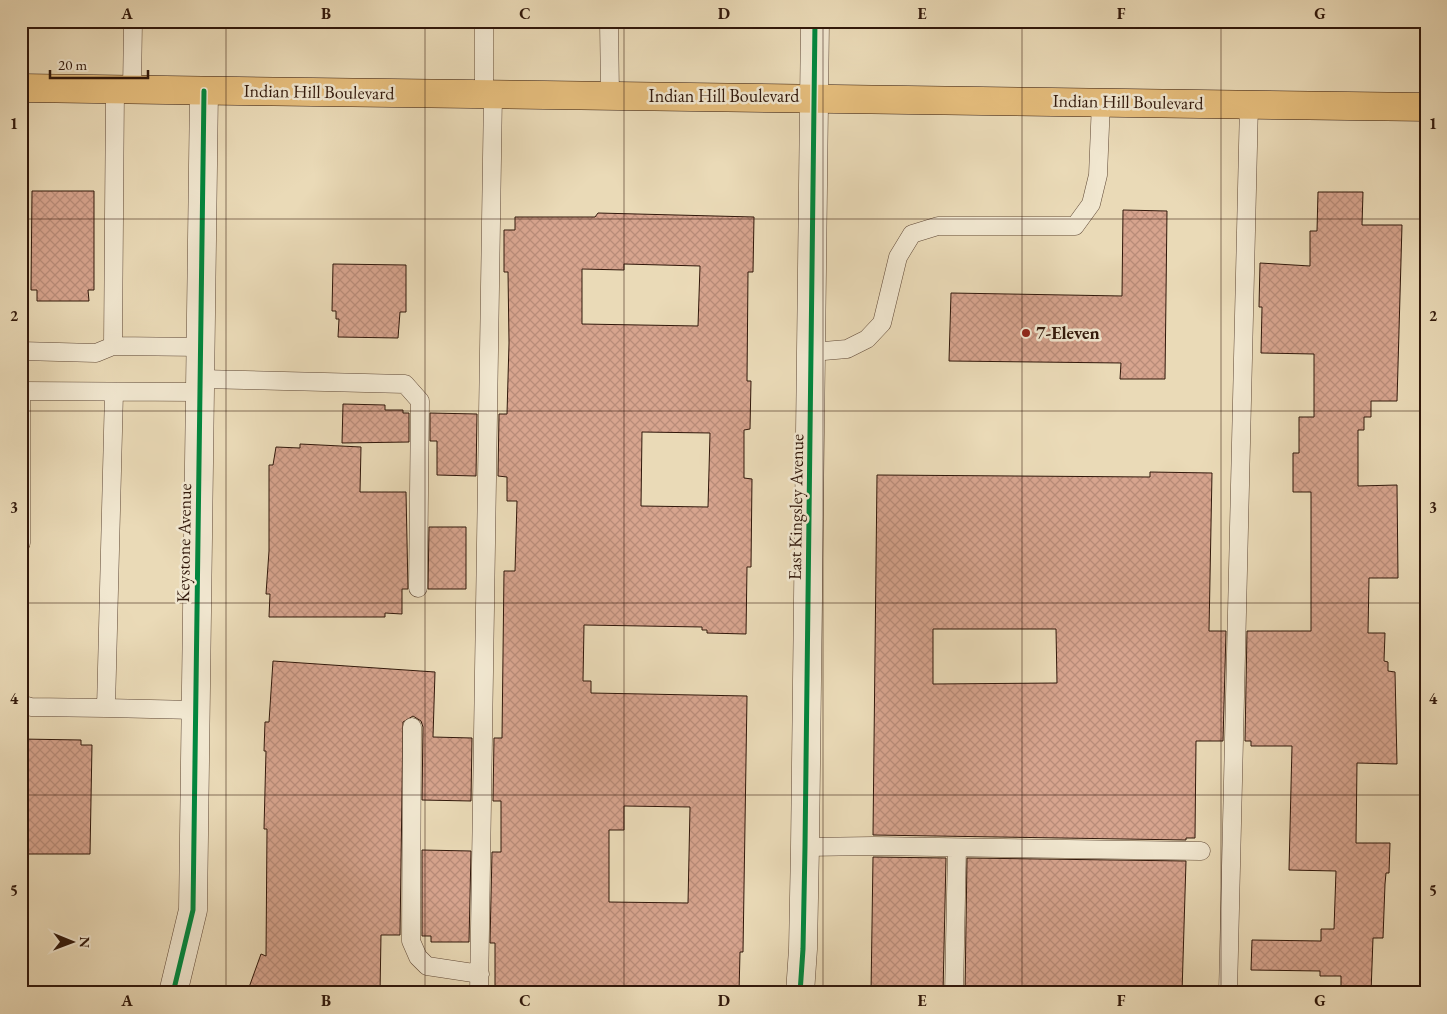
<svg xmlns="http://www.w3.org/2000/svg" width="1447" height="1014" viewBox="0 0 1447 1014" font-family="'EB Garamond',serif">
<defs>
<pattern id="building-cross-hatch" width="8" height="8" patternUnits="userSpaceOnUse" patternTransform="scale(1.25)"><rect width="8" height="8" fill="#d7a48e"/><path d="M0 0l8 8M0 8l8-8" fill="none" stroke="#b98c79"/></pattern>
</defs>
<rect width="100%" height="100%" fill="#eadab7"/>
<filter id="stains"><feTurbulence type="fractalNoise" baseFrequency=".004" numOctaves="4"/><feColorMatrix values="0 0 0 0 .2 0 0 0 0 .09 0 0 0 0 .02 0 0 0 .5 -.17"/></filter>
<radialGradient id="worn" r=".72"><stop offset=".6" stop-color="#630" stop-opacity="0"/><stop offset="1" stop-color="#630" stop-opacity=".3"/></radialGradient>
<path fill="url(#building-cross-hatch)" stroke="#31180b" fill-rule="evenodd" d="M 32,191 L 94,191 L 94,290 L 88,290 L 89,301 L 37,301 L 37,290 L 31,290 Z
M 1318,192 L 1363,192 L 1362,225 L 1402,225 L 1397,401 L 1371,401 L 1371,417 L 1364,417 L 1364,430 L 1358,430 L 1358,486 L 1397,485 L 1398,578 L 1369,578 L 1368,633 L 1385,633 L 1384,661 L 1388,662 L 1388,671 L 1395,672 L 1397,764 L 1357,763 L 1356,843 L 1390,843 L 1389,873 L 1386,873 L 1385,884 L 1383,938 L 1373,938 L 1371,993 L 1341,993 L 1341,976 L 1320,976 L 1320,971 L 1251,970 L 1252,940 L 1321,941 L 1321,929 L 1334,929 L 1336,871 L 1289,870 L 1292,746 L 1251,746 L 1251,741 L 1245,741 L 1247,631 L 1311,631 L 1311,492 L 1293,492 L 1293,453 L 1299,453 L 1299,417 L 1314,417 L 1314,354 L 1261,353 L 1262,307 L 1259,307 L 1260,263 L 1310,266 L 1310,231 L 1317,231 Z
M 1123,210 L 1167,211 L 1165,379 L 1120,379 L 1121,363 L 949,361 L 951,293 L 1122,296 Z
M 598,213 L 754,217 L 753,272 L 748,272 L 747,381 L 751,381 L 750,429 L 744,430 L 744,478 L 752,479 L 751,567 L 747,567 L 746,634 L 707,633 L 707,630 L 702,630 L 702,627 L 584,625 L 583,681 L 591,681 L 591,693 L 747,696 L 743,952 L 740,952 L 739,993 L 579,993 L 579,988 L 495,988 L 495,943 L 490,943 L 492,852 L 501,852 L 501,801 L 493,801 L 494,738 L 502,738 L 504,571 L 515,571 L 517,501 L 507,501 L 507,477 L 498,476 L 499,414 L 507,414 L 509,343 L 508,272 L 504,272 L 504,230 L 515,230 L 515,217 L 595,217 ZM 624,264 L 700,266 L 698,326 L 582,324 L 582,269 L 624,270 ZM 642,432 L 710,433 L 708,507 L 641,506 ZM 624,806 L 690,807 L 688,903 L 609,902 L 609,830 L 624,830 Z
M 333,264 L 406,265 L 406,312 L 400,312 L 398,338 L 338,337 L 339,319 L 336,319 L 336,311 L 332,311 Z
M 343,404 L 385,405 L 385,410 L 403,410 L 403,413 L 409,413 L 409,442 L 342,443 Z
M 430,413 L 477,414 L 476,476 L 437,475 L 437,441 L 430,441 Z
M 300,444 L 361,447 L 360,492 L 406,492 L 408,589 L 402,589 L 402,614 L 385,613 L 385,617 L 269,617 L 270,594 L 266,594 L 269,551 L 269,465 L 273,465 L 276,447 L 300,448 Z
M 1150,472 L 1212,473 L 1209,631 L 1226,631 L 1223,741 L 1196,741 L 1195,838 L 1186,838 L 1186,840 L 873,835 L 877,475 L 1150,477 ZM 933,629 L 1056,629 L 1057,683 L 933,684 Z
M 429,527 L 466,527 L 466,589 L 428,589 Z
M 273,661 L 435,672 L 433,737 L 472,738 L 471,801 L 422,800 L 423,727 L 421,721 L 413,716 L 403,722 L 400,935 L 381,935 L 380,993 L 247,993 L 261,954 L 266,956 L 267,829 L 264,829 L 266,751 L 264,751 L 265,722 L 269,722 Z
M 21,739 L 81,740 L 81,745 L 92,745 L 90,854 L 21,854 Z
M 422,850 L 471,851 L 469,942 L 431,942 L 431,936 L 422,936 Z
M 873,857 L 946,858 L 943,993 L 871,993 Z
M 967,858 L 1186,861 L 1182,993 L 965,993 Z"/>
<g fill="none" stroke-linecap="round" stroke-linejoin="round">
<g stroke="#5f4836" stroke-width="19">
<path id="service" d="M 609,21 L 610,95
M 132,90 L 133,21
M 484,94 L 484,21
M 113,346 L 115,89
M 21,351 L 96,353 L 113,346 L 201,347
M 812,352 L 847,349 L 867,339 L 882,323 L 898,257 L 912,234 L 938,226 L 1075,226 L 1091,204 L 1098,175 L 1101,102
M 200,379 L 405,384 L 420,401 L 418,588
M 21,391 L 200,392
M 114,392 L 106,708 L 195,710
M 21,543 L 21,391
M 21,704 L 31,707 L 106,708
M 412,727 L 411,941 L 418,957 L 427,966 L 480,974
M 805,847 L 874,846 L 1201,851
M 479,993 L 493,94
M 954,993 L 957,848
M 1228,993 L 1249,104"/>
</g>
<g stroke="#5f4836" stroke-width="29">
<path id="minor" d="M 173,993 L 193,910 L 204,91"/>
</g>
<g stroke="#5f4836" stroke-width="29">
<path id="tertiary" d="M 800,993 L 803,949 L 805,847 L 815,21"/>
</g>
<g stroke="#31180b" stroke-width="29">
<path id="primary" d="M 21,88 L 1426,107"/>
</g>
<use href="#service" stroke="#f1e7d0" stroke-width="18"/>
<use href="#minor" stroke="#f1e7d0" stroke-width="28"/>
<use href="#tertiary" stroke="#f1e7d0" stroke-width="28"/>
<use href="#primary" stroke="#e5bd7c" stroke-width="28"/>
<g stroke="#f1e7d0" stroke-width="8">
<path id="cycleway" d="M 173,993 L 193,910 L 204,91
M 800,993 L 803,949 L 805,847 L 815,21"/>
</g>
<use href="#cycleway" stroke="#00873e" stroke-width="5"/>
</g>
<path fill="none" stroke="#31180b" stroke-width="1" stroke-opacity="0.55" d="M 226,21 L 226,993M 425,21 L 425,993M 624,21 L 624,993M 823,21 L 823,993M 1022,21 L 1022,993M 1221,21 L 1221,993M 21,219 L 1426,219M 21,411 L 1426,411M 21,603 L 1426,603M 21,795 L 1426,795"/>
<circle fill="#8f2418" stroke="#f1e7d0" stroke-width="2" cx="1026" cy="333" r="5"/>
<g text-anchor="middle" stroke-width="5" stroke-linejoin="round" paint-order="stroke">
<g font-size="18" fill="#31180b" stroke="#f1e7d0">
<text transform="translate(319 92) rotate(1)" y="6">Indian Hill Boulevard</text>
<text x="724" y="102">Indian Hill Boulevard</text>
<text transform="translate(1128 102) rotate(1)" y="6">Indian Hill Boulevard</text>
<text transform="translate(796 507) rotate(-89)" y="6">East Kingsley Avenue</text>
<text transform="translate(184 543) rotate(-89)" y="6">Keystone Avenue</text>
</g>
<g font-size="18" font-weight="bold" fill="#31180b" stroke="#f1e7d0" text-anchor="start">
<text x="1036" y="339">7-Eleven</text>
</g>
</g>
<rect width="1447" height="1014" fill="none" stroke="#eadab7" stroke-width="55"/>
<g transform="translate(72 942) rotate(91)" stroke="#f1e7d0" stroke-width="4" paint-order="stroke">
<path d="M0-4L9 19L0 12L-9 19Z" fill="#31180b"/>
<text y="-8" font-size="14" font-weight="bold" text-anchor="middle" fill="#31180b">N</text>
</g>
<path d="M50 70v8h98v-8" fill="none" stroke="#31180b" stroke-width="2.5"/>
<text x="58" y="70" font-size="15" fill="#31180b" stroke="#f1e7d0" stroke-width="4" paint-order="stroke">20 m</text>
<rect x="28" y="28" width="1392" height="958" fill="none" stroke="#31180b" stroke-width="2"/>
<g font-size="16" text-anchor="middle" font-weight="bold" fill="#31180b">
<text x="127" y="19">A</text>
<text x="326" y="19">B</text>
<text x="525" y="19">C</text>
<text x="724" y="19">D</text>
<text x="922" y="19">E</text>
<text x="1121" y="19">F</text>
<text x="1320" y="19">G</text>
<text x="14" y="129">1</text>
<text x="1433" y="129">1</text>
<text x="14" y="321">2</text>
<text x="1433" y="321">2</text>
<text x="14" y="513">3</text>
<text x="1433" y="513">3</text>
<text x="14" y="704">4</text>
<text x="1433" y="704">4</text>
<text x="14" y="896">5</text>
<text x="1433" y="896">5</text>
<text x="127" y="1006">A</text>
<text x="326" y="1006">B</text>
<text x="525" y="1006">C</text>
<text x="724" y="1006">D</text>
<text x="922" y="1006">E</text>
<text x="1121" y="1006">F</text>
<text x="1320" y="1006">G</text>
</g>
<rect width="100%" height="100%" filter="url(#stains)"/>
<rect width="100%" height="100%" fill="url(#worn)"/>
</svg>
